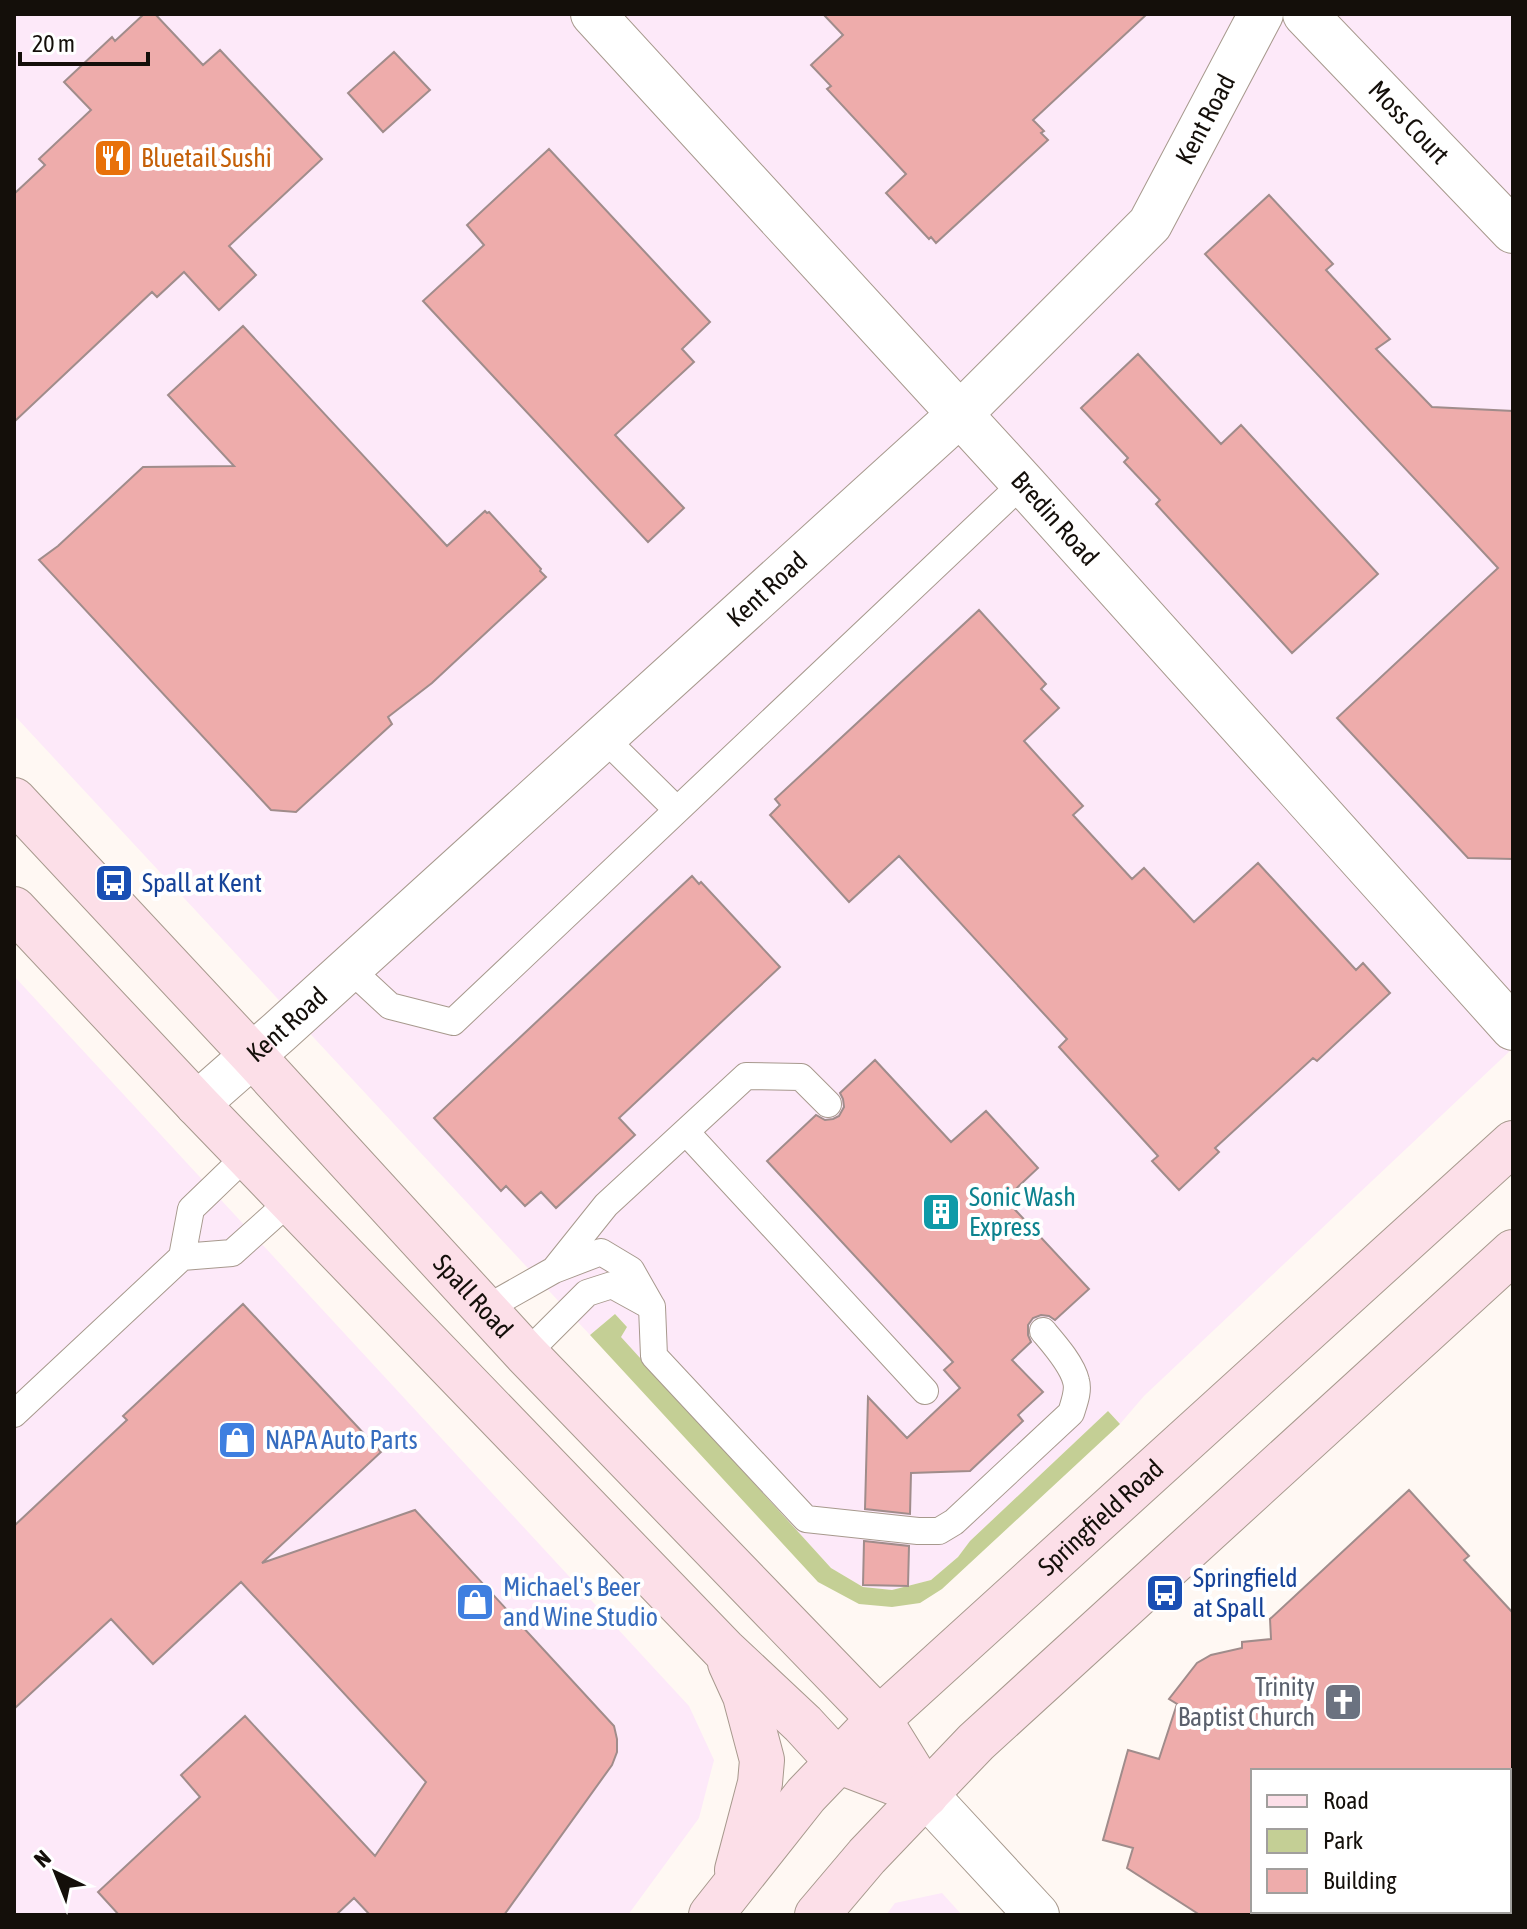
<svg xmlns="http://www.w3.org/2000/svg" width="1527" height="1929" viewBox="0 0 1527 1929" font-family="'Asap Condensed',sans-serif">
<rect width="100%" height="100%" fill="#fff8f3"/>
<path fill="#fde9f9" d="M 14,14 L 1513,14 L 1513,1048 L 1144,1396 L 1120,1424 L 1108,1411 L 970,1541 L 958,1557 L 931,1580 L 892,1590 L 863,1587 L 831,1568 L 620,1337 L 627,1327 L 615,1314 L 590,1335 L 14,715 Z
M 14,976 L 689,1706 L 714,1760 L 699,1818 L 628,1915 L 14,1915 Z
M 942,1893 L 962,1915 L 886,1915 L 895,1903 Z"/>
<path fill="#c4cf95" d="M 615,1314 L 627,1327 L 621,1337 L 831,1568 L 863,1587 L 892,1590 L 931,1580 L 958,1557 L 970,1541 L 1108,1411 L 1120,1424 L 942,1589 L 920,1603 L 892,1607 L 859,1604 L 818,1582 L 590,1335 Z"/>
<path fill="#eeacab" stroke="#a08c8b" stroke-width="2" d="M 144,14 L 155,14 L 203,65 L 220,50 L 322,159 L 229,246 L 256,275 L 219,310 L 184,272 L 157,297 L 152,292 L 14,422 L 14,194 L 45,165 L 39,159 L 91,110 L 64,82 L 112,37 L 115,41 Z
M 823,14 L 1147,14 L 1033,120 L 1044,131 L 1041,133 L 1048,140 L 936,243 L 931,237 L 929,239 L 886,193 L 906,174 L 827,89 L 831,86 L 811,65 L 843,35 Z
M 394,52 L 430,90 L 383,132 L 348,93 Z
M 549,149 L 710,322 L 682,349 L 694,362 L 615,435 L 684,508 L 648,542 L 423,301 L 484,245 L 467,225 Z
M 1269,195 L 1333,264 L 1326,270 L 1390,339 L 1376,349 L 1432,407 L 1513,411 L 1513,859 L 1468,858 L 1337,718 L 1498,568 L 1205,254 Z
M 243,326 L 447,546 L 485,511 L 487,513 L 489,512 L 541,569 L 540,571 L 546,577 L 432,683 L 388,717 L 392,724 L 296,812 L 271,810 L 39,560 L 58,546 L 143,467 L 234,466 L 168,395 Z
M 1138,354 L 1221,444 L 1241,425 L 1378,574 L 1292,653 L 1156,504 L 1160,500 L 1124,462 L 1128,458 L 1081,408 Z
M 979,610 L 1046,684 L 1041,689 L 1059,708 L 1024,741 L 1083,806 L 1073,815 L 1132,879 L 1144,868 L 1194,922 L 1258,863 L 1356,970 L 1363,963 L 1390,993 L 1317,1061 L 1313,1058 L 1215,1148 L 1219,1152 L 1179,1190 L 1152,1161 L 1158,1156 L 1059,1047 L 1067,1039 L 899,856 L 849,902 L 770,815 L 780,805 L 775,799 Z
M 692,876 L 699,884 L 701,882 L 780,967 L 619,1118 L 635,1135 L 556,1208 L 541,1192 L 525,1206 L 506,1186 L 501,1191 L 434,1118 Z
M 875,1060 L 951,1142 L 986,1111 L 1038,1168 L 1005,1199 L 1089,1289 L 1055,1320 L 1049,1316 L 1041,1315 L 1033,1318 L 1028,1325 L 1028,1335 L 1031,1342 L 1012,1360 L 1043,1392 L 1018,1415 L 1023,1421 L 970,1471 L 911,1473 L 910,1514 L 865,1509 L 868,1397 L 907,1438 L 960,1388 L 944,1370 L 953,1362 L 767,1161 L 816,1115 L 825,1120 L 833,1119 L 839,1116 L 844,1107 L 843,1099 L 840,1093 Z
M 243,1304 L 381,1452 L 262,1563 L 415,1510 L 614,1726 L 617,1739 L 617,1752 L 612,1765 L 504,1915 L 370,1915 L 354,1898 L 336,1915 L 119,1915 L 98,1892 L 200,1797 L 181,1775 L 245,1716 L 375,1856 L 426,1782 L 241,1582 L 153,1664 L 111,1619 L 14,1709 L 14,1526 L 127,1420 L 123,1416 Z
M 1409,1490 L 1469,1556 L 1464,1560 L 1513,1613 L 1513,1771 L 1253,1771 L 1253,1915 L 1200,1915 L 1127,1868 L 1133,1848 L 1103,1840 L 1128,1750 L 1159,1759 L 1177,1704 L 1169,1699 L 1197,1663 L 1211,1655 L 1242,1648 L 1242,1642 L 1271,1639 L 1270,1619 Z
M 864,1541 L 909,1546 L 908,1586 L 863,1585 Z"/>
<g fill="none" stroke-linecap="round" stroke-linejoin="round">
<g stroke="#a7998d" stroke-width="28">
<path id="service" d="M 603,737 L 677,810
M 349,968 L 390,1006 L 453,1022 L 1023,483
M 686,1132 L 925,1391
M 182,1257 L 232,1253 L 290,1201
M 554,1270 L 606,1205 L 746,1076 L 801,1077 L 828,1104
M 485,1309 L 554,1270 L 601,1252 L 631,1270 L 652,1307
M 526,1354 L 587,1293 L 612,1285 L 652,1307 L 654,1356 L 806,1519 L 918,1531 L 939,1531 L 954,1522 L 1071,1413 C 1074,1403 1079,1391 1076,1381 C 1072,1364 1054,1344 1043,1331
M 14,1414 L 182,1257 L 191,1209 L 247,1155"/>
</g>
<g stroke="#a7998d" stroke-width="46">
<g id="minor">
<path id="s1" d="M 593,14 L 1023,483 L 1513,1028"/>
<path id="s2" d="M 1305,14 L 1513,231"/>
<path id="s3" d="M 197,1104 L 279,1032 L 960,414 L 1150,224 L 1261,14"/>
<path d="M 926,1795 L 1037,1915"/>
</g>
</g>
<g stroke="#a7998d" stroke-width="46">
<g id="secondary">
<path id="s4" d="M 14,800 L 253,1056 L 526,1354 L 879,1719 L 926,1795"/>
<path d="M 14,909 L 197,1104 L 724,1650 L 803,1724 L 837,1761 L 926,1795"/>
<path d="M 730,1663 L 745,1696 L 762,1760 L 760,1783 L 737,1870"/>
<path id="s5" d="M 711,1915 L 806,1795 L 879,1719 L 1513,1143"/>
<path d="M 817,1915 L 867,1856 L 976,1742 L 1513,1252"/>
</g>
</g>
<use href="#service" stroke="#fff" stroke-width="26"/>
<use href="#minor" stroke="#fff" stroke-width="44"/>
<use href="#secondary" stroke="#fcdfe8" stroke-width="44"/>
</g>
<defs>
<g id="restaurant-square" transform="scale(2)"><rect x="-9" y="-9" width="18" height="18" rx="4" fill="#e8710a" stroke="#fff"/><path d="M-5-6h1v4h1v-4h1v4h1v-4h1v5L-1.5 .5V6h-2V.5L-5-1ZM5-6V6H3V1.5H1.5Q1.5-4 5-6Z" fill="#fff"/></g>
<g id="bus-square" transform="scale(2)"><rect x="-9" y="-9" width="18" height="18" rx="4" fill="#1a4fb4" stroke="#fff"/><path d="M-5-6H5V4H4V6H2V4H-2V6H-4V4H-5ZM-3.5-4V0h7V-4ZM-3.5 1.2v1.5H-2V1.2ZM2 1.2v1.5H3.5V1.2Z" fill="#fff"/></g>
<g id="building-square" transform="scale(2)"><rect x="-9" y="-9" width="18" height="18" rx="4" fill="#0f9aa8" stroke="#fff"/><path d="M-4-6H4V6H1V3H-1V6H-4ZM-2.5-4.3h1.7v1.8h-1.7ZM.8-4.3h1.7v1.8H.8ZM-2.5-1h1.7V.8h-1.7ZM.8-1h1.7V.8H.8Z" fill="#fff"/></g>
<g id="shop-square" transform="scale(2)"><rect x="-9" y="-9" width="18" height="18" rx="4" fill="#3f7fe0" stroke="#fff"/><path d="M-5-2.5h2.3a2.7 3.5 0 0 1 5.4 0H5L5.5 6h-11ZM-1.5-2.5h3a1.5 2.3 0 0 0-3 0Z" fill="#fff"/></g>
<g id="church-square" transform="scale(2)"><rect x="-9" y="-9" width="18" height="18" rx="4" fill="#6b7280" stroke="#fff"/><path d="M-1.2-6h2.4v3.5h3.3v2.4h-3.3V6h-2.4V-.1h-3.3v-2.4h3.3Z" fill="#fff"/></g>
</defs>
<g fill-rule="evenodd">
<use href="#restaurant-square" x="113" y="158"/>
<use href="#bus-square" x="114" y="883"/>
<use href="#building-square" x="941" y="1212"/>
<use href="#shop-square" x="237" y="1440"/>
<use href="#bus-square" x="1165" y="1593"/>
<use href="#shop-square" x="475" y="1602"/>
<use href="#church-square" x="1343" y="1702"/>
</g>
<g text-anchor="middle" stroke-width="8" stroke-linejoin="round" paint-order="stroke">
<g font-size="26" fill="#140f0a" stroke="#fff">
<text dy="9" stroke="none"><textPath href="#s3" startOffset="1416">Kent Road</textPath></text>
<text dy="9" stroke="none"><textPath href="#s2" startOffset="150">Moss Court</textPath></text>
<text dy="9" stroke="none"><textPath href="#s1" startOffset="684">Bredin Road</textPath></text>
<text dy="9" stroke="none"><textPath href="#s3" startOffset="768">Kent Road</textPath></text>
<text dy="9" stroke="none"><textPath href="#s3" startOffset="120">Kent Road</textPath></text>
<text dy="9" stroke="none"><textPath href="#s4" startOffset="676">Spall Road</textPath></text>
<text dy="9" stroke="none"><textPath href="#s5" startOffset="558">Springfield Road</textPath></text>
</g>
<g font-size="26" fill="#c56008" stroke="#fff" text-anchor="start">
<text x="141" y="167">Bluetail Sushi</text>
</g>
<g font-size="26" fill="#164399" stroke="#fff" text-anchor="start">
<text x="142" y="892">Spall at Kent</text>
<text x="1193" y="1587">Springfield<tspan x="1193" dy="30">at Spall</tspan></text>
</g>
<g font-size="26" fill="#0d838f" stroke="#fff" text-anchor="start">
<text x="969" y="1206">Sonic Wash<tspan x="969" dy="30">Express</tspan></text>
</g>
<g font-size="26" fill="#366cbe" stroke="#fff" text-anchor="start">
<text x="265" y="1449">NAPA Auto Parts</text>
<text x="503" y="1596">Michael's Beer<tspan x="503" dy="30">and Wine Studio</tspan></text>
</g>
<g font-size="26" fill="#5b616d" stroke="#fff" text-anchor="end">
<text x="1315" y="1696">Trinity<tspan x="1315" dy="30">Baptist Church</tspan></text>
</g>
</g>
<rect width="1527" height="1929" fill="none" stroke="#140f0a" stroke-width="32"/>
<rect x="1251" y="1769" width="260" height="144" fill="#ffffff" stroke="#a19f9d" stroke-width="2"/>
<rect x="1267" y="1795" width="40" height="12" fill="#fcdfe8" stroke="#a19f9d" stroke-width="2"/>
<text x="1323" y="1809" font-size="24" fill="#140f0a">Road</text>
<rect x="1267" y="1829" width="40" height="24" fill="#c4cf95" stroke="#a19f9d" stroke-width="2"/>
<text x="1323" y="1849" font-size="24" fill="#140f0a">Park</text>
<rect x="1267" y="1869" width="40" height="24" fill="#eeacab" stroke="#a19f9d" stroke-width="2"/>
<text x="1323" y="1889" font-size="24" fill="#140f0a">Building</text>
<g transform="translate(56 1873) rotate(317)" stroke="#ffffff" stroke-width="6" paint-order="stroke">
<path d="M0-6L14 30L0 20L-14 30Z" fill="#140f0a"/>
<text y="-12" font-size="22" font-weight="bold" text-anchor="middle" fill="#140f0a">N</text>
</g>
<path d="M20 52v12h128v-12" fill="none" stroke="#140f0a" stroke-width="4"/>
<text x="32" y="52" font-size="24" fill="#140f0a" stroke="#ffffff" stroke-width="6" paint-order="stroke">20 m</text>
</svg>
